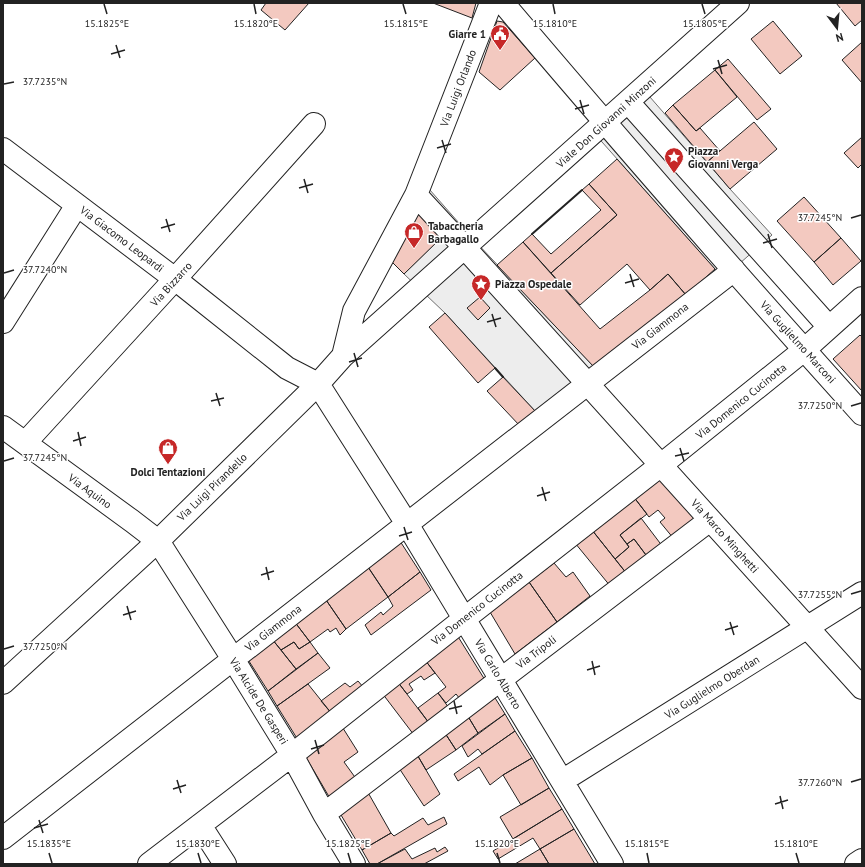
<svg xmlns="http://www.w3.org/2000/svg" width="865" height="867" viewBox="0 0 865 867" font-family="'PT Sans',sans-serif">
<rect width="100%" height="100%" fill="#fff"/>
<path fill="#ededed" stroke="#6f6f6f" d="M 643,89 L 730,189 L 772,235 L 723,278 L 594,133 Z
M 422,181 L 474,240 L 595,368 L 536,412 L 445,313 L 404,274 L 442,237 Z"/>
<path fill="#f3c9c0" stroke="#222" d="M 266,3 L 309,3 L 285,30 L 261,10 Z
M 433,3 L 476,3 L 472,18 Z
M 836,3 L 862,3 L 862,20 L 855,26 Z
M 497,21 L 503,22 L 535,58 L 500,90 L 479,72 Z
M 773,21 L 802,56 L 780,74 L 751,39 Z
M 862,42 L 862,83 L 842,60 Z
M 728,59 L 771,109 L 757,120 L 715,70 Z
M 715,70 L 737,97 L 696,131 L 673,105 Z
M 673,105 L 696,131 L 700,128 L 720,151 L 707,162 L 665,113 Z
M 754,122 L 777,149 L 730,189 L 707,162 Z
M 862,137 L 862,164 L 858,168 L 844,153 Z
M 617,159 L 715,269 L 686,295 L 668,274 L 650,290 L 627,264 L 580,305 L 551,273 L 617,215 L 589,184 Z
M 589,184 L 617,215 L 551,273 L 523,242 L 532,234 L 551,254 L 601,210 L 582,190 Z
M 804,197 L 841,238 L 814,262 L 777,221 Z
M 418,211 L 442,237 L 404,274 L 392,262 Z
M 841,238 L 861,261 L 833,285 L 814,262 Z
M 523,242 L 600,329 L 650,290 L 668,274 L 686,295 L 595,368 L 497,265 Z
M 480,297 L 490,308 L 478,320 L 467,308 Z
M 445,313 L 495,368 L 478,383 L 429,327 Z
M 860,335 L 862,337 L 862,391 L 833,359 Z
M 503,377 L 536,412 L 520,426 L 487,391 Z
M 658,476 L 697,521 L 674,539 L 660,522 L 665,518 L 658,510 L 649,517 L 633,496 Z
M 633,496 L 647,514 L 620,535 L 629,547 L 615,559 L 592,530 Z
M 641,518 L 663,547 L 649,559 L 634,539 L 627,544 L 620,535 Z
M 592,530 L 627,574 L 611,587 L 575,543 Z
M 398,538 L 420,572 L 388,597 L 366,564 Z
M 634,539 L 649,559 L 627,574 L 615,559 L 629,547 L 627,544 Z
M 554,563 L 566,577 L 573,572 L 590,596 L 557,622 L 529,582 Z
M 366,564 L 388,597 L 346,629 L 324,597 Z
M 420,572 L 431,590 L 371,635 L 365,625 L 381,612 L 383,615 L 393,606 L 388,597 Z
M 529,582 L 557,622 L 515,654 L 490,612 Z
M 324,597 L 346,629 L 340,635 L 336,628 L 330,632 L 328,629 L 310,642 L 294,621 Z
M 294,621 L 310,642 L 299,649 L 294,642 L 281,650 L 272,639 Z
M 457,635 L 485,680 L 460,699 L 456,694 L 446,703 L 438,693 L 446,687 L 425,660 Z
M 272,639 L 296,669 L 268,691 L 247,658 Z
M 294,642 L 299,649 L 310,642 L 318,653 L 296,669 L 281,650 Z
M 318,653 L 330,668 L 277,706 L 268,691 Z
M 425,660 L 435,673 L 424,680 L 421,676 L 409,684 L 413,690 L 407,694 L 397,681 Z
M 358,681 L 364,688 L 332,714 L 321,701 L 345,683 L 350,687 Z
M 397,681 L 429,723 L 414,735 L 382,693 Z
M 308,684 L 332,714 L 298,740 L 277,706 Z
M 438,693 L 449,708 L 429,723 L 418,708 Z
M 492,693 L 505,714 L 478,733 L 466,713 Z
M 466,713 L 478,733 L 456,750 L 443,730 Z
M 505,714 L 515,731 L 482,754 L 478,749 L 468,757 L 462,746 Z
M 341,725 L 358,752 L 344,762 L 357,780 L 331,800 L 304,754 Z
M 443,730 L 456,750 L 426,770 L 415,751 Z
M 515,731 L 532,758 L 503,775 L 490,785 L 479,767 L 458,781 L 454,774 Z
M 415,751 L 440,794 L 424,806 L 397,765 Z
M 532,758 L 549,788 L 521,805 L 503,775 Z
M 549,788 L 562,809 L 513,839 L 500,817 Z
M 366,789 L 391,833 L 362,850 L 338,810 Z
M 562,809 L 574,829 L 540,849 L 533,838 L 498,859 L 493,851 Z
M 444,817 L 447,824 L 377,864 L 370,864 L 362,850 L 391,833 L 394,836 L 423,818 L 428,825 Z
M 574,829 L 595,864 L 549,864 L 540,849 Z
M 445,847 L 448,851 L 424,864 L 377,864 L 405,849 L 412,859 L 435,848 L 437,852 Z
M 540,849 L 549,864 L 515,864 Z"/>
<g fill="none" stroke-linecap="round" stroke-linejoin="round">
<g stroke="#222" stroke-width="24">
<path id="minor" d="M 503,3 C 621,142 740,279 862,414
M 628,102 L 829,327
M 3,149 L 175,279 L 287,368 L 318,384 L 407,524 L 612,864
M 416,195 L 465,248 L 862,688
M 3,322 L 77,205
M 343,356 L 354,311 L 416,195 L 491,3
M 3,427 L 132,521 L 158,541 L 233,659 L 292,755 L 324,814 L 354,864
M 25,443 L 175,279 L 314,124
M 3,683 L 158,541 L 318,384 L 343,356 L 738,3
M 562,781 L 862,593
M 324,814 L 710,520
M 200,825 L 225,864
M 3,838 L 734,270
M 149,864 L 292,755 L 464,619 L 661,465 L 804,350 L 862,298
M 856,864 L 862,860"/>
</g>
<use href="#minor" stroke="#fff" stroke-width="22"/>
<path stroke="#222" stroke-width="2" d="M 532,234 L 582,190
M 495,368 L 503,377"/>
</g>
<path fill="none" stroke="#222" stroke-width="1.5" d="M 104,4 L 107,14M 254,4 L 256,14M 403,4 L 406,14M 553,4 L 555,14M 702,4 L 705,14M 116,45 L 120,58M 111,54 L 125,50M 718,60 L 722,74M 713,69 L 727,65M 4,84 L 14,82M 580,100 L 584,114M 575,109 L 589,105M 442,140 L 446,153M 437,148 L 451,144M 304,179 L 308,193M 299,188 L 313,184M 851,218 L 861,215M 166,219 L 170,232M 161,228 L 175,224M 768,234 L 772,248M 763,243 L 777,239M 4,273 L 14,270M 630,274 L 634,287M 625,283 L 639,279M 492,314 L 496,327M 487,322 L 501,318M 354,353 L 358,367M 349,362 L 362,358M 216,393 L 220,406M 211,401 L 224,398M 851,406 L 861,403M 78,432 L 81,446M 73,441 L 86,437M 680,448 L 684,461M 675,456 L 689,453M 4,461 L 14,458M 542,487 L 546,501M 537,496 L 550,492M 404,527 L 408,540M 399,536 L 412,532M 266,567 L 269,580M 261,575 L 274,571M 851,594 L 861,591M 127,606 L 131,620M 123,615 L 136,611M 730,622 L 734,635M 725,630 L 738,626M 4,649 L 14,646M 592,661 L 595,675M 587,670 L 600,666M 454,701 L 457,714M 449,709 L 462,706M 315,740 L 319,754M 311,749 L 324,745M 177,780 L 181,793M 851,782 L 861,779M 173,789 L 186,785M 780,796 L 783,809M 775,804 L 788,800M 39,820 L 43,833M 34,828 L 48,824M 49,853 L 52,863M 198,853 L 201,863M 348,853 L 351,863M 497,853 L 500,863M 647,853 L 649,863M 796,853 L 799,863"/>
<defs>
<g id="civic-pin" transform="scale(1)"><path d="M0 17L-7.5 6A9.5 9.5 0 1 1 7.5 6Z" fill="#c62828" stroke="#fff"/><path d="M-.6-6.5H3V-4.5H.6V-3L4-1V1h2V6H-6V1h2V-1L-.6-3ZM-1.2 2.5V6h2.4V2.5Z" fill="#fff"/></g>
<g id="sight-pin" transform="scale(1)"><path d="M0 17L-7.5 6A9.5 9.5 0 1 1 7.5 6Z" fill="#c62828" stroke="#fff"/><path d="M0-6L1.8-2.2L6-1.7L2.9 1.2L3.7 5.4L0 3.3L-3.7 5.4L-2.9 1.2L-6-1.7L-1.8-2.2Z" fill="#fff"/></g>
<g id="shop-pin" transform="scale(1)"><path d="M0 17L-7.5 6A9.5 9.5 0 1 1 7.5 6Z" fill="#c62828" stroke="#fff"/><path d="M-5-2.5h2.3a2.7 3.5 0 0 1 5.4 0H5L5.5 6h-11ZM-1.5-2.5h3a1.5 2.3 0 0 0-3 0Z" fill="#fff"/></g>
</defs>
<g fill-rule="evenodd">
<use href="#civic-pin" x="500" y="34"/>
<use href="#sight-pin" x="674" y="157"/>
<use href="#shop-pin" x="414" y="232"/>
<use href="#sight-pin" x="481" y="284"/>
<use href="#shop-pin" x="168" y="448"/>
</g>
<g text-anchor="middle" stroke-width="3" stroke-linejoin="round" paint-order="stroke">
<g font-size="11" font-weight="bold" fill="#222" stroke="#fff" text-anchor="start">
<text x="486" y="38" text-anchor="end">Giarre 1</text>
<text x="688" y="155">Piazza<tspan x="688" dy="13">Giovanni Verga</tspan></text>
<text x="428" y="230">Tabaccheria<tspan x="428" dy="13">Barbagallo</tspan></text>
<text x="495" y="288">Piazza Ospedale</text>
<text x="168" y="476" text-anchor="middle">Dolci Tentazioni</text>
</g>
<g font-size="11" fill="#222" stroke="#fff">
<text transform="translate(458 88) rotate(-69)" y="4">Via Luigi Orlando</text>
<text transform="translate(606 122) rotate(-42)" y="4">Viale Don Giovanni Minzoni</text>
<text transform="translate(122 239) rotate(37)" y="4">Via Giacomo Leopardi</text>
<text transform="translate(171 284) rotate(-48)" y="4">Via Bizzarro</text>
<text transform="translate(660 326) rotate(-38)" y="4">Via Giammona</text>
<text transform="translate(798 342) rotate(48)" y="4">Via Guglielmo Marconi</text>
<text transform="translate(741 401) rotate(-39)" y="4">Via Domenico Cucinotta</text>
<text transform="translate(212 487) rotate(-44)" y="4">Via Luigi Pirandello</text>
<text transform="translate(90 491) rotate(36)" y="4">Via Aquino</text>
<text transform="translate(725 536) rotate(48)" y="4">Via Marco Minghetti</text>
<text transform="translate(477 608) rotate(-38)" y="4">Via Domenico Cucinotta</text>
<text transform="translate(273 628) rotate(-38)" y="4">Via Giammona</text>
<text transform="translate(536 652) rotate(-37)" y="4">Via Tripoli</text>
<text transform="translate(498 674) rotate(59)" y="4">Via Carlo Alberto</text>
<text transform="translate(712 687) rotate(-32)" y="4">Via Guglielmo Oberdan</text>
<text transform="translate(259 701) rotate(58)" y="4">Via Alcide De Gasperi</text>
</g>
</g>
<g font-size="10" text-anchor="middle" fill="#222" stroke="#fff" stroke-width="3" stroke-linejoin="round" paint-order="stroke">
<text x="107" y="27">15.1825°E</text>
<text x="256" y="27">15.1820°E</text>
<text x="406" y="27">15.1815°E</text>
<text x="555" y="27">15.1810°E</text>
<text x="705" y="27">15.1805°E</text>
<text x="45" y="85">37.7235°N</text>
<text x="820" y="221">37.7245°N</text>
<text x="45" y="273">37.7240°N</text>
<text x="820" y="409">37.7250°N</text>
<text x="45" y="461">37.7245°N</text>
<text x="820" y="598">37.7255°N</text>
<text x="45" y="650">37.7250°N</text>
<text x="820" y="786">37.7260°N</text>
<text x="49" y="847">15.1835°E</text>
<text x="198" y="847">15.1830°E</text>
<text x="348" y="847">15.1825°E</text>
<text x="497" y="847">15.1820°E</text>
<text x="647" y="847">15.1815°E</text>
<text x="796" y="847">15.1810°E</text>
</g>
<rect width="865" height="867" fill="none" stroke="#222222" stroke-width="8"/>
<g transform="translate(837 28) rotate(164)" stroke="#ffffff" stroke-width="3" paint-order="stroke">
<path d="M0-3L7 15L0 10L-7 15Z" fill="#222222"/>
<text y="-6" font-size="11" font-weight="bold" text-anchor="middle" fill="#222222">N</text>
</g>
</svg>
